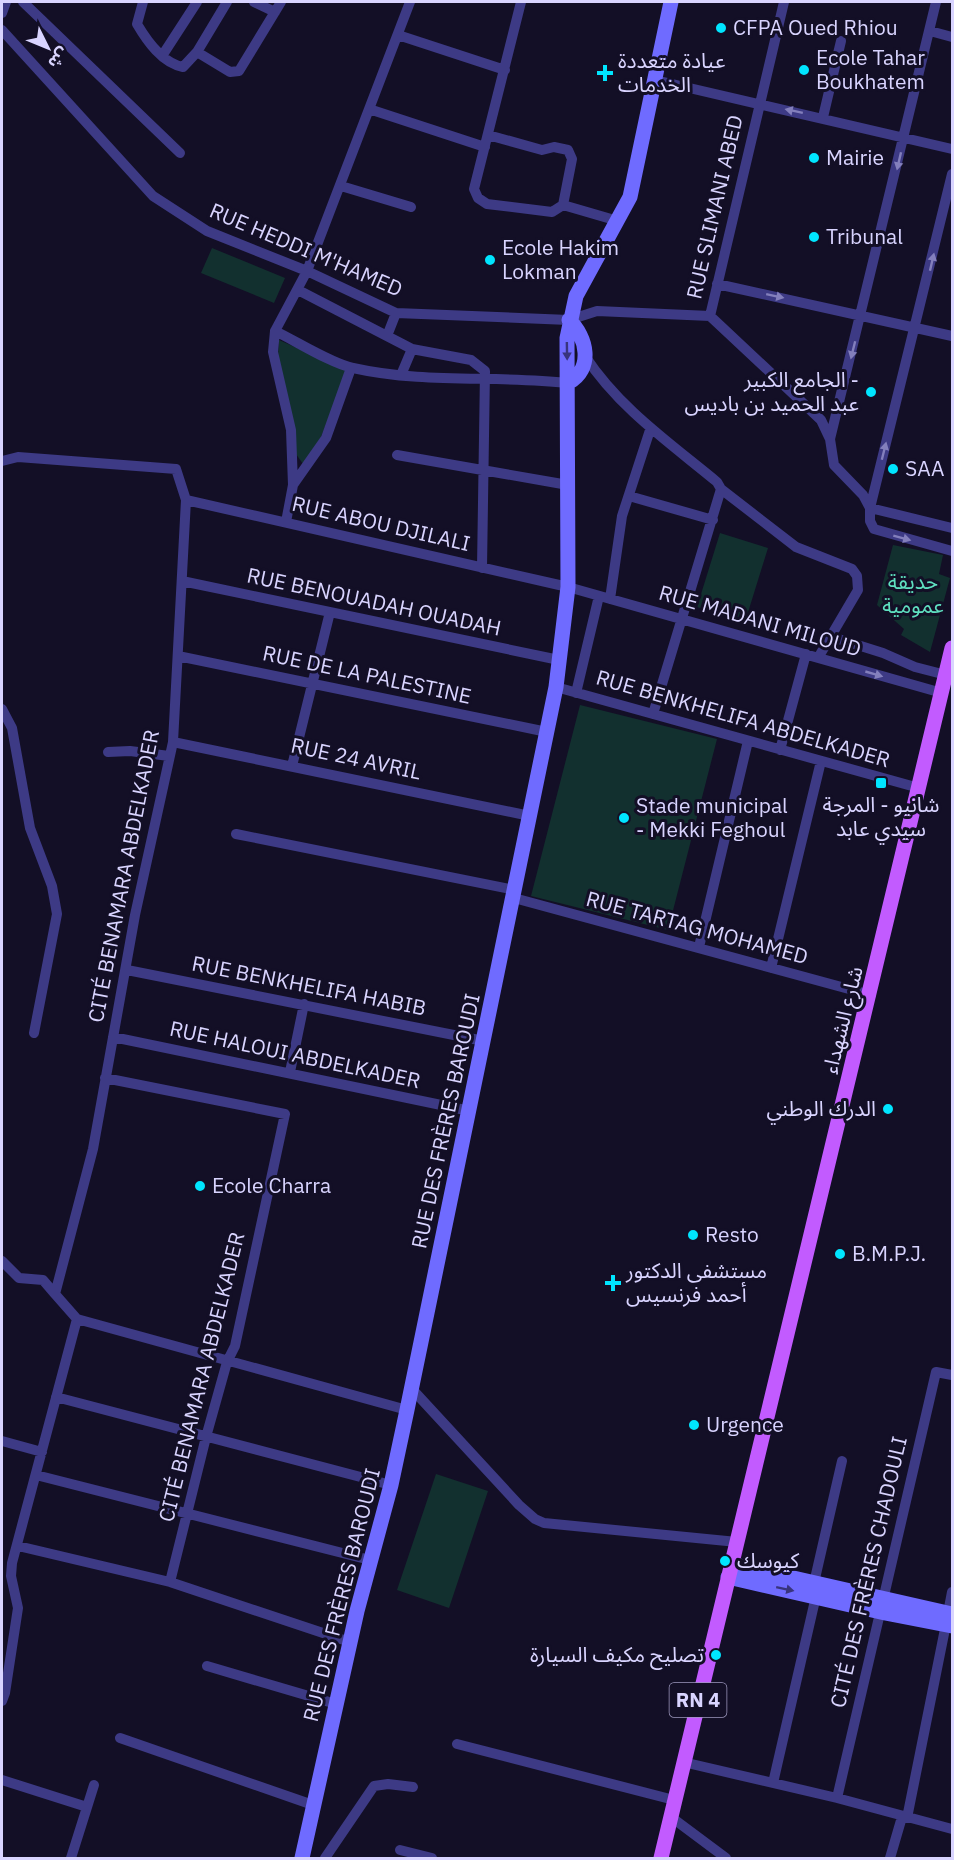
<svg xmlns="http://www.w3.org/2000/svg" width="954" height="1860" viewBox="0 0 954 1860" font-family="'IBM Plex Sans','Noto Sans Arabic',sans-serif">
<rect width="100%" height="100%" fill="#130f26"/>
<path fill="#12302f" d="M 212,248 L 285,278 L 274,303 L 201,273 Z
M 279,340 L 347,370 L 321,437 L 303,464 L 296,454 L 278,356 Z
M 720,533 L 768,548 L 745,622 L 697,607 Z
M 893,545 L 943,555 L 939,574 L 950,578 L 930,652 L 901,635 L 904,629 L 877,605 Z
M 580,705 L 717,739 L 668,930 L 531,896 Z
M 436,1474 L 488,1491 L 449,1608 L 397,1590 Z"/>
<g fill="none" stroke-linecap="round" stroke-linejoin="round">
<path stroke="#3d3a85" stroke-width="10" d="M 23,2 L 180,153
M 143,2 L 137,24 C 147,41 162,63 183,67 L 197,52 L 227,2
M 254,2 L 275,12
M 2,13 L 6,2
M 2,30 L 153,196 L 207,231 L 307,271 L 396,313 L 569,320 L 597,311 L 710,316 L 821,420 L 830,439 L 834,465 L 863,495 L 870,508 L 870,521 L 874,529 L 952,551
M 930,31 L 952,37
M 398,35 L 505,70
M 197,52 L 230,72 L 239,71 L 281,2
M 162,56 L 197,2
M 655,80 L 952,149
M 369,109 L 485,147
M 823,117 L 841,41
M 488,135 L 542,150 L 554,147 L 568,150 L 572,159 L 563,205 L 552,212 L 487,204 L 478,198 L 474,189 L 521,2
M 341,186 L 411,207
M 563,205 L 618,221
M 717,284 L 952,336
M 298,290 L 412,349 L 471,360 L 485,371 L 482,568
M 710,316 L 784,2
M 275,331 C 296,341 332,364 353,368 C 424,384 497,375 568,383
M 387,336 L 396,313
M 585,356 C 619,408 670,443 717,482 L 721,489 L 796,547 L 852,569 L 857,576 L 858,590 L 818,658
M 401,375 L 412,349
M 830,439 L 936,2
M 397,455 L 568,485
M 2,461 L 18,457 L 176,469 L 186,500 L 173,742 L 135,915 L 93,1149 L 55,1294 L 77,1319 L 407,1410
M 293,485 L 291,430 L 273,352 L 275,331 L 307,271 L 410,2
M 629,496 L 713,520
M 186,500 L 568,587 L 942,693
M 870,508 L 952,174
M 870,508 L 952,528
M 286,522 L 293,485 L 326,438 L 351,368
M 182,581 L 559,660
M 610,599 L 622,516 L 650,430
M 829,636 L 883,653 L 915,667 L 946,675
M 178,656 L 547,732
M 556,687 L 919,788
M 576,693 L 599,596
M 2,709 L 12,728 L 30,828 L 52,886 L 57,914 L 34,1033
M 653,714 L 721,489
M 173,742 L 530,816
M 780,750 L 806,654
M 108,752 L 130,751 L 169,756
M 292,766 L 330,612
M 236,834 L 515,890
M 514,898 L 871,995
M 699,947 L 748,741
M 771,968 L 821,761
M 127,970 L 484,1041
M 113,1037 L 470,1111
M 290,1072 L 304,1004
M 105,1078 L 285,1114 L 235,1346 L 227,1362 L 206,1437 L 170,1582
M 2,1261 L 19,1278 L 43,1280 L 55,1294
M 412,1389 L 519,1505 L 535,1519 L 544,1523 L 737,1542
M 56,1397 L 391,1485
M 2,1441 L 42,1452
M 36,1475 L 370,1560
M 18,1546 L 170,1582 L 350,1642
M 948,1613 L 952,1592
M 207,1666 L 336,1704
M 2,1701 L 5,1693 L 18,1608 L 11,1576 L 12,1563 L 77,1319
M 120,1738 L 313,1805
M 457,1744 L 674,1800
M 683,1762 L 837,1798 L 952,1829
M 2,1780 L 87,1807
M 773,1783 L 816,1596 L 814,1583 L 842,1461
M 837,1798 L 936,1372 L 952,1375
M 671,1817 L 726,1858
M 907,1818 L 946,1624
M 400,1850 L 432,1858
M 71,1858 L 94,1785
M 325,1858 L 374,1786 L 388,1784 L 413,1787
M 890,1858 L 902,1817"/>
<path stroke="#6f6bff" stroke-width="15" d="M 568,383 C 594,369 587,337 569,320
M 731,1564 L 952,1614
M 728,1577 L 885,1613 L 952,1626
M 302,1858 L 357,1611 L 391,1485 L 407,1410 L 556,687 L 568,587 L 567,338 L 576,296 L 630,197 L 671,2"/>
<path stroke="#c25bff" stroke-width="15" d="M 661,1858 L 952,648"/>
</g>
<defs><path id="oneway-solid" d="M-6-.8H1V-3.2L6.5 0L1 3.2V.8H-6Z" transform="scale(1.5)"/></defs>
<g fill="#837fbc">
<use href="#oneway-solid" transform="translate(794 111) rotate(-168)"/>
<use href="#oneway-solid" transform="translate(899 161) rotate(103)"/>
<use href="#oneway-solid" transform="translate(932 262) rotate(-77)"/>
<use href="#oneway-solid" transform="translate(775 296) rotate(12)"/>
<use href="#oneway-solid" transform="translate(853 350) rotate(104)"/>
<use href="#oneway-solid" transform="translate(884 451) rotate(-76)"/>
<use href="#oneway-solid" transform="translate(902 538) rotate(15)"/>
<use href="#oneway-solid" transform="translate(874 674) rotate(16)"/>
</g>
<g fill="#38347d">
<use href="#oneway-solid" transform="translate(567 351) rotate(89)"/>
<use href="#oneway-solid" transform="translate(785 1589) rotate(12)"/>
</g>
<g fill="#00e5ff" stroke="#130f26" stroke-width="2">
<circle cx="721" cy="28" r="6"/>
<circle cx="804" cy="70" r="6"/>
<path d="M602 64h6v6h6v6h-6v6h-6v-6h-6v-6h6z"/>
<circle cx="814" cy="158" r="6"/>
<circle cx="814" cy="237" r="6"/>
<circle cx="490" cy="260" r="6"/>
<circle cx="871" cy="392" r="6"/>
<circle cx="893" cy="469" r="6"/>
<rect x="875" y="777" width="12" height="12" rx="3"/>
<circle cx="624" cy="818" r="6"/>
<circle cx="888" cy="1109" r="6"/>
<circle cx="200" cy="1186" r="6"/>
<circle cx="693" cy="1235" r="6"/>
<circle cx="840" cy="1254" r="6"/>
<path d="M610 1274h6v6h6v6h-6v6h-6v-6h-6v-6h6z"/>
<circle cx="694" cy="1425" r="6"/>
<circle cx="725" cy="1561" r="6"/>
<circle cx="716" cy="1655" r="6"/>
</g>
<g text-anchor="middle" stroke-width="6" stroke-linejoin="round" paint-order="stroke">
<rect fill="#130f26" stroke="#9e99be" stroke-width="1.5" x="669.5" y="1683" width="57" height="34" rx="4.5"/>
<g font-size="20" font-weight="bold" fill="#d9d4ff">
<text x="698" y="1707">RN 4</text>
</g>
<g font-size="21" fill="#d9d4ff" stroke="#130f26" text-anchor="start">
<text x="733" y="35">CFPA Oued Rhiou</text>
<text x="816" y="65">Ecole Tahar<tspan x="816" dy="24">Boukhatem</tspan></text>
<text x="618" y="68">عيادة متعددة<tspan x="618" dy="24">الخدمات</tspan></text>
<text x="826" y="165">Mairie</text>
<text x="826" y="244">Tribunal</text>
<text x="502" y="255">Ecole Hakim<tspan x="502" dy="24">Lokman</tspan></text>
<text x="859" y="387" text-anchor="end">الجامع الكبير -<tspan x="859" dy="24">عبد الحميد بن باديس</tspan></text>
<text x="905" y="476">SAA</text>
<text x="881" y="812" text-anchor="middle">شانيو - المرجة<tspan x="881" dy="24">سيدي عابد</tspan></text>
<text x="636" y="813">Stade municipal<tspan x="636" dy="24">- Mekki Feghoul</tspan></text>
<text x="876" y="1116" text-anchor="end">الدرك الوطني</text>
<text x="212" y="1193">Ecole Charra</text>
<text x="705" y="1242">Resto</text>
<text x="852" y="1261">B.M.P.J.</text>
<text x="626" y="1278">مستشفى الدكتور<tspan x="626" dy="24">أحمد فرنسيس</tspan></text>
<text x="706" y="1432">Urgence</text>
<text x="737" y="1568">كيوسك</text>
<text x="704" y="1662" text-anchor="end">تصليح مكيف السيارة</text>
</g>
<g font-size="21" fill="#d9d4ff" stroke="#130f26">
<text transform="translate(715 207) rotate(-77)" y="7">RUE SLIMANI ABED</text>
<text transform="translate(306 250) rotate(23)" y="7">RUE HEDDI M'HAMED</text>
<text transform="translate(381 524) rotate(13)" y="7">RUE ABOU DJILALI</text>
<text transform="translate(374 602) rotate(12)" y="7">RUE BENOUADAH OUADAH</text>
<text transform="translate(760 621) rotate(16)" y="7">RUE MADANI MILOUD</text>
<text transform="translate(367 675) rotate(12)" y="7">RUE DE LA PALESTINE</text>
<text transform="translate(743 719) rotate(16)" y="7">RUE BENKHELIFA ABDELKADER</text>
<text transform="translate(356 759) rotate(12)" y="7">RUE 24 AVRIL</text>
<text transform="translate(124 876) rotate(-79)" y="7">CITÉ BENAMARA ABDELKADER</text>
<text transform="translate(697 928) rotate(15)" y="7">RUE TARTAG MOHAMED</text>
<text transform="translate(309 986) rotate(11)" y="7">RUE BENKHELIFA HABIB</text>
<text transform="translate(843 1020) rotate(-76)" y="7">شارع الشهداء</text>
<text transform="translate(295 1055) rotate(12)" y="7">RUE HALOUI ABDELKADER</text>
<text transform="translate(446 1121) rotate(-78)" y="7">RUE DES FRÈRES BAROUDI</text>
<text transform="translate(202 1377) rotate(-76)" y="7">CITÉ BENAMARA ABDELKADER</text>
<text transform="translate(869 1572) rotate(-77)" y="7">CITÉ DES FRÈRES CHADOULI</text>
<text transform="translate(342 1595) rotate(-76)" y="7">RUE DES FRÈRES BAROUDI</text>
</g>
<g font-size="21" fill="#5fe0c0" stroke="#130f26">
<text x="913" y="589">حديقة<tspan x="913" dy="24">عمومية</tspan></text>
</g>
</g>
<rect width="954" height="1860" fill="none" stroke="#d9d4ff" stroke-width="6"/>
<g transform="translate(48 48) rotate(133)" stroke="#130f26" stroke-width="4.5" paint-order="stroke">
<path d="M0-4.5L10 22L0 15L-10 22Z" fill="#d9d4ff"/>
<text y="-9" font-size="16" font-weight="bold" text-anchor="middle" fill="#d9d4ff">ش</text>
</g>
</svg>
